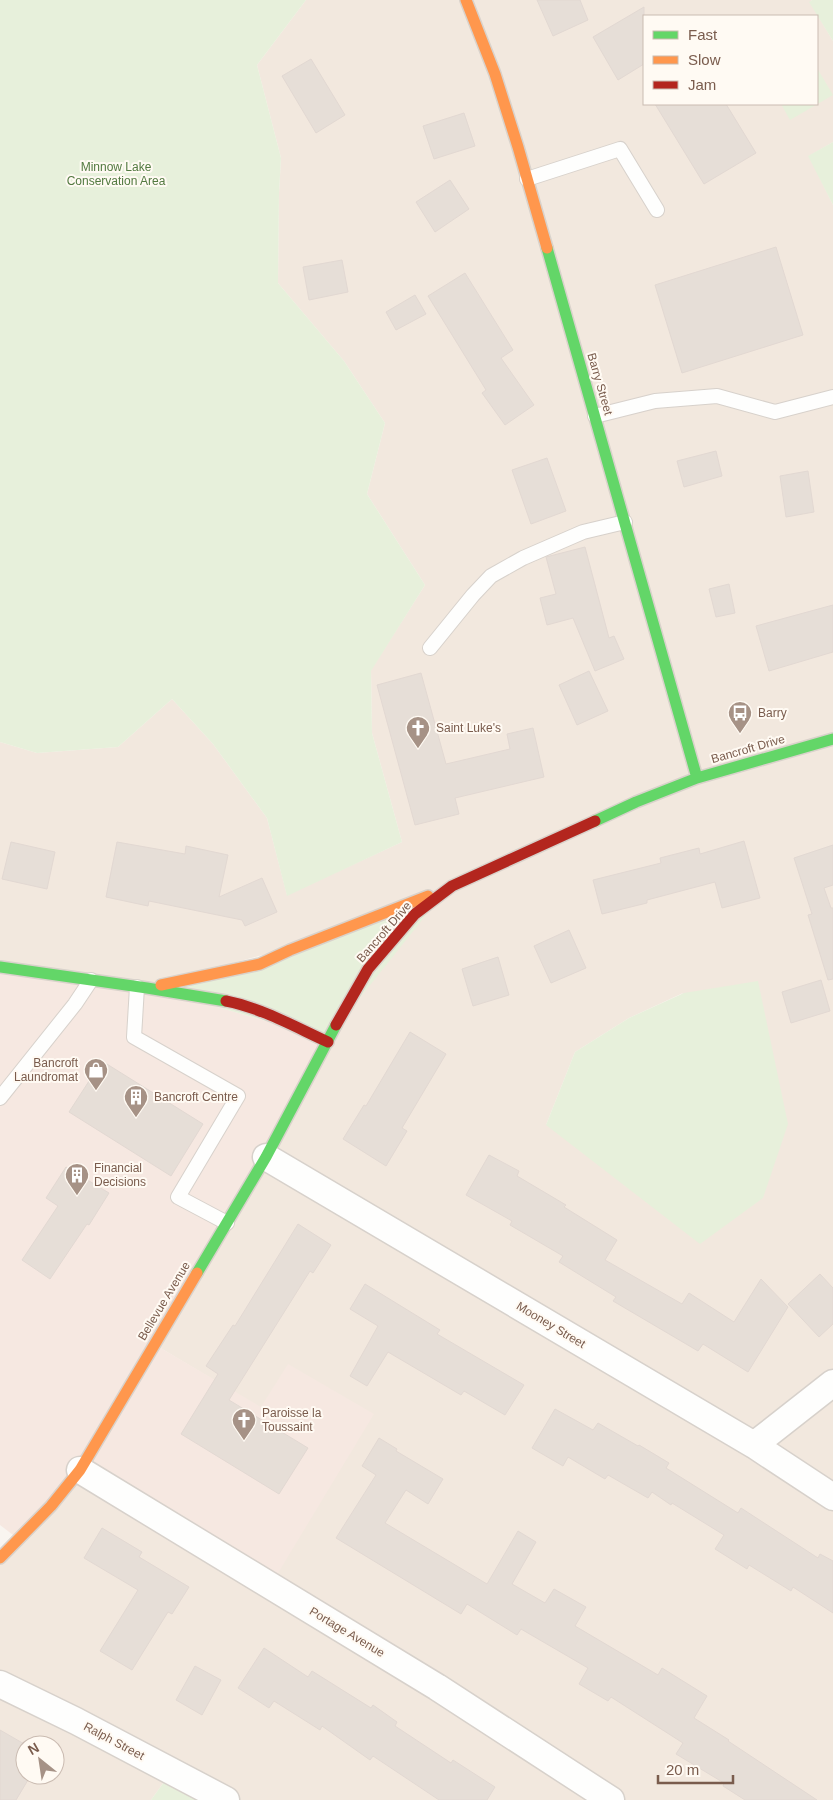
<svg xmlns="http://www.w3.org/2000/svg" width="833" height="1800" viewBox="0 0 833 1800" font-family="Helvetica,sans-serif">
<rect width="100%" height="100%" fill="#f9f5f0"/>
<path fill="#f2e8de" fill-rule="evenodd" d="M 306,0 L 812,0 L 810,2 L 833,41 L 833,142 L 809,156 L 833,205 L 833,1800 L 205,1800 L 164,1782 L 151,1800 L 0,1800 L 0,1555 L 77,1471 L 261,1408 L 152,1343 L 293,947 L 146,986 L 0,965 L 0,742 L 37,753 L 118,747 L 172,699 L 213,744 L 267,818 L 287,895 L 402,842 L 372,733 L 371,670 L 425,585 L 367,494 L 385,423 L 344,361 L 278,283 L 279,193 L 281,158 L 257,65 ZM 644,16 L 817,16 L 817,104 L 644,104 ZM 683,993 L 546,1125 L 575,1052 L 629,1018 ZM 25,1745 L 55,1745 L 55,1775 L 25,1775 Z"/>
<path fill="#f6e8e1" d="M 0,965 L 146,986 L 327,1039 L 152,1343 L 261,1407 L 288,1364 L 374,1414 L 269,1588 L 77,1471 L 17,1538 L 0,1525 Z"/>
<path fill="#e7f0db" d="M 0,0 L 306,0 L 257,65 L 281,158 L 279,193 L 278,283 L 344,361 L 385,423 L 367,494 L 425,585 L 371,671 L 372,733 L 402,842 L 287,896 L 267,818 L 213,744 L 172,699 L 118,747 L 37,753 L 0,742 Z
M 812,0 L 833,0 L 833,41 L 809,2 Z
M 817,68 L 833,95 L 790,120 L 781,104 L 817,104 Z
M 833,142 L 833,205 L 808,156 Z
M 450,885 L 327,1039 L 146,986 L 260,962 Z
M 758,981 L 788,1124 L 763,1198 L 700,1244 L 546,1125 L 575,1052 L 629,1018 L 684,993 Z
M 164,1782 L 205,1800 L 151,1800 Z"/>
<path fill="#e6ded7" stroke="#e2d8d2" d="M 537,0 L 580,0 L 588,20 L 553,36 Z
M 644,7 L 644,64 L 618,80 L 593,37 Z
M 311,59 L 345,115 L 316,133 L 282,76 Z
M 655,104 L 726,104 L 756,153 L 704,184 Z
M 464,113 L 475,146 L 434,159 L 423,126 Z
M 450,180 L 469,209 L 435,232 L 416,202 Z
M 776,247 L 803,335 L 682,373 L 655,285 Z
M 342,260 L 348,292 L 309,300 L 303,267 Z
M 465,273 L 513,350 L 501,358 L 534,405 L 505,425 L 482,393 L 486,390 L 428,296 Z
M 415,295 L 426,314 L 396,330 L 386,312 Z
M 716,451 L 722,476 L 684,487 L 677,461 Z
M 547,458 L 566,511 L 531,524 L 512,470 Z
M 808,471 L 814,512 L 786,517 L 780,476 Z
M 585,547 L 609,638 L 614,636 L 624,659 L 595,671 L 573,618 L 547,625 L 540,598 L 556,594 L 546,557 Z
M 729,584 L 735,613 L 716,617 L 709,589 Z
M 833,605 L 833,652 L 769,671 L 756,626 Z
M 589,671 L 608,711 L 577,725 L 559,685 Z
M 421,673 L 446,764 L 510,749 L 507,734 L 533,728 L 544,777 L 455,798 L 459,814 L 415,825 L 377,685 Z
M 744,841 L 760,898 L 722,908 L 715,882 L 647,900 L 647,903 L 602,914 L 593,880 L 661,863 L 660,858 L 699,848 L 700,854 Z
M 11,842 L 55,852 L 47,889 L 2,879 Z
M 117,842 L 185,854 L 186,846 L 228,855 L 219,897 L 262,878 L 277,912 L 245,926 L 242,920 L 149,901 L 148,906 L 106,897 Z
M 833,845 L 833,885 L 824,888 L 831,908 L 833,908 L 833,979 L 828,980 L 808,915 L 812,914 L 794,858 Z
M 569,930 L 586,968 L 551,983 L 534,946 Z
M 498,957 L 509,995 L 473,1006 L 462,969 Z
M 821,980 L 830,1011 L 791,1023 L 782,992 Z
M 410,1032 L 446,1054 L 402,1128 L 407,1131 L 386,1166 L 343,1139 L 364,1105 L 366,1106 Z
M 102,1061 L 203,1124 L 171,1176 L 69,1112 Z
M 489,1155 L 519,1171 L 517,1176 L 566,1205 L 564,1207 L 617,1240 L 605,1260 L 682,1304 L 689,1293 L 734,1322 L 761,1279 L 788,1307 L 748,1372 L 703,1344 L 698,1351 L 613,1301 L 616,1297 L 559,1262 L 563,1256 L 510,1225 L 512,1221 L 466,1195 Z
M 66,1167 L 109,1193 L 89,1225 L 87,1224 L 50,1279 L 22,1260 L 58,1206 L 46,1198 Z
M 298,1224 L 331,1245 L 313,1273 L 310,1271 L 229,1400 L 308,1448 L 279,1494 L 181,1434 L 218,1374 L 206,1366 L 233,1325 L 235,1326 Z
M 820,1274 L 833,1288 L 833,1324 L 819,1337 L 788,1304 Z
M 365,1284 L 440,1330 L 437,1334 L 524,1385 L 505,1415 L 464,1391 L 461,1395 L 388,1352 L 367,1386 L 350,1376 L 378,1326 L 350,1309 Z
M 555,1409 L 593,1430 L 598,1423 L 638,1446 L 639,1445 L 669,1463 L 666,1468 L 738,1513 L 741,1508 L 818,1558 L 820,1554 L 833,1561 L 833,1613 L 793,1587 L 791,1591 L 749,1565 L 747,1569 L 715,1549 L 724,1535 L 672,1503 L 671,1505 L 652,1492 L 648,1498 L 608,1475 L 605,1479 L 568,1457 L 563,1466 L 532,1448 Z
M 379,1438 L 397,1449 L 396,1451 L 443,1479 L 428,1504 L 406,1490 L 385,1523 L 487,1584 L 518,1531 L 536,1542 L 512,1584 L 545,1603 L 554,1589 L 586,1607 L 575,1626 L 658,1675 L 662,1668 L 707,1696 L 694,1718 L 729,1740 L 728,1741 L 817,1800 L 745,1800 L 723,1786 L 724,1783 L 676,1754 L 683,1743 L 611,1697 L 608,1701 L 579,1684 L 588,1668 L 521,1629 L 517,1635 L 467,1604 L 461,1614 L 336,1538 L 376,1475 L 362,1466 Z
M 102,1528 L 142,1552 L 139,1557 L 189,1587 L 172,1614 L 168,1612 L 132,1670 L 100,1651 L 138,1590 L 84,1558 Z
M 264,1648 L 308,1677 L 312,1671 L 371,1708 L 373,1705 L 397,1722 L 395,1726 L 451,1763 L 453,1760 L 495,1787 L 487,1800 L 439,1800 L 373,1756 L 370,1760 L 322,1726 L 320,1730 L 274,1701 L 269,1708 L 238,1688 Z
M 195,1666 L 221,1680 L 202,1715 L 176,1700 Z
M 0,1730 L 26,1745 L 25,1775 L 31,1775 L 16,1800 L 0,1800 Z"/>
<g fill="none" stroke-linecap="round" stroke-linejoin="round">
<g stroke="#d7d1cb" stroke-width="16">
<path id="lane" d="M 527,179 L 620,149 L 657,210
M 595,416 L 655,401 L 717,396 L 775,412 L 833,397
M 430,648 L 473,595 L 491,576 L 523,558 L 583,532 L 625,522
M 137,987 L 134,1037 L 238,1096 L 178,1197 L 227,1223
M 0,1098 L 75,1004 L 91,980"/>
</g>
<g stroke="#d7d1cb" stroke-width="29">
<path id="street" d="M 266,1157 L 754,1445 L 833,1497
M 754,1445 L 833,1383
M 80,1470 L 437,1687 L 611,1800
M 0,1684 L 76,1721 L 226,1800"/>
</g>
<g stroke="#d9d2cb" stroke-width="14">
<path id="fast" d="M 547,248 L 697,778
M 595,821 L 636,802 L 697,778 L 833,739
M 0,967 L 147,988 L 226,1001
M 197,1273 L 266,1157 L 336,1025"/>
</g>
<g stroke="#d9d2cb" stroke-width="14">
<path id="slow" d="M 466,0 L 495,74 L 518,147 L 547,248
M 161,985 L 260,964 L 290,950 L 428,896
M 0,1558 L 51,1506 L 80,1470 L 197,1273"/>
</g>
<g stroke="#d9d2cb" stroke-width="14">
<path id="jam" d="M 226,1001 C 262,1008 295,1027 328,1042
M 336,1025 L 368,969 L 415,914 L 452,886 L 595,821"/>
</g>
<use href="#lane" stroke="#fefefd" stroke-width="14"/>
<use href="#street" stroke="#fefefd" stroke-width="26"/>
<use href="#fast" stroke="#63d668" stroke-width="11"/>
<use href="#slow" stroke="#ff974d" stroke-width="11"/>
<use href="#jam" stroke="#b3261e" stroke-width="11"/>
</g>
<defs>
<g id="bus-pin" transform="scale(1.25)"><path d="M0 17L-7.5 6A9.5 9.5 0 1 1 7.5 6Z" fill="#a69286" stroke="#fffaf3"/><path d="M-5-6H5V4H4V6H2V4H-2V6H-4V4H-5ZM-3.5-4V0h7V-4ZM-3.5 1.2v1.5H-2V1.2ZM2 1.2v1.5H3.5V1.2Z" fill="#fff"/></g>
<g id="church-pin" transform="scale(1.25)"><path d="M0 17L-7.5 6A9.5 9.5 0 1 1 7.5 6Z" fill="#a69286" stroke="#fffaf3"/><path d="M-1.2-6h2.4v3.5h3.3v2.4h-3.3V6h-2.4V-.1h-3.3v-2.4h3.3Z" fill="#fff"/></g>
<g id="shop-pin" transform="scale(1.25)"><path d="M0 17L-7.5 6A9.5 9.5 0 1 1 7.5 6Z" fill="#a69286" stroke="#fffaf3"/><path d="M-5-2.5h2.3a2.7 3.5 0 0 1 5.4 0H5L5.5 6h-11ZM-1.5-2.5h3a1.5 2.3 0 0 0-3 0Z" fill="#fff"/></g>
<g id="building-pin" transform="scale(1.25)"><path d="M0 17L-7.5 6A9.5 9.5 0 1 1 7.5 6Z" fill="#a69286" stroke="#fffaf3"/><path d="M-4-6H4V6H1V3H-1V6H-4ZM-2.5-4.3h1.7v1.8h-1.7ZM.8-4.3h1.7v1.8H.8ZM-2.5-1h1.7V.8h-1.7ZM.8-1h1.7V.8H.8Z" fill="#fff"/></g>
</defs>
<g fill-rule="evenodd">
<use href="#bus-pin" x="740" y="713"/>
<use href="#church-pin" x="418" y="728"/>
<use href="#shop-pin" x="96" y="1070"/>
<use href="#building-pin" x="136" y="1097"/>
<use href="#building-pin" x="77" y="1175"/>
<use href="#church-pin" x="244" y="1420"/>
</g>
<g text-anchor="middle" stroke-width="4" stroke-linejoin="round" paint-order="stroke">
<g font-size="12" fill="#537a41" stroke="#fffaf3">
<text x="116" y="171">Minnow Lake<tspan x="116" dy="14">Conservation Area</tspan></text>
</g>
<g font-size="12" fill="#7a5c4d" stroke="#fffaf3">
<text transform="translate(600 384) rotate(74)" y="4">Barry Street</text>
<text transform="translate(748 749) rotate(-16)" y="4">Bancroft Drive</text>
<text transform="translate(384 932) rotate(-49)" y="4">Bancroft Drive</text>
<text transform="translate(164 1301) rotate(-59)" y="4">Bellevue Avenue</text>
<text transform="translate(551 1325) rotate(31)" y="4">Mooney Street</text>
<text transform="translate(347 1632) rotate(31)" y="4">Portage Avenue</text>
<text transform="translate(114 1741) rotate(28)" y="4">Ralph Street</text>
</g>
<g font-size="12" fill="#7a5c4d" stroke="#fffaf3" text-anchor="start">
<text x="758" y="717">Barry</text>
<text x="436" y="732">Saint Luke's</text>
<text x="78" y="1067" text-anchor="end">Bancroft<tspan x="78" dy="14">Laundromat</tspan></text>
<text x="154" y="1101">Bancroft Centre</text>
<text x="94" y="1172">Financial<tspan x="94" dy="14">Decisions</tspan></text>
<text x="262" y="1417">Paroisse la<tspan x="262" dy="14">Toussaint</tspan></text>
</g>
</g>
<rect x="643" y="15" width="175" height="90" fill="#fffaf3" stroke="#cabbb1"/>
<rect x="653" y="31" width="25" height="8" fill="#63d668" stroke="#cabbb1"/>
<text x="688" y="40" font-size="15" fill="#7a5c4d">Fast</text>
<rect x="653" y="56" width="25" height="8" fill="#ff974d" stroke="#cabbb1"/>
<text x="688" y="65" font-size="15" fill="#7a5c4d">Slow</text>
<rect x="653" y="81" width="25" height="8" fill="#b3261e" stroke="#cabbb1"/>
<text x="688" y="90" font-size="15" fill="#7a5c4d">Jam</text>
<g transform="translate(40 1760) rotate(330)"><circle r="24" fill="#fffaf3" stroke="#cabbb1"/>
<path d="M0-4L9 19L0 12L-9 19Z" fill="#a69286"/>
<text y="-8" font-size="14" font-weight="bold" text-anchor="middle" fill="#7a5c4d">N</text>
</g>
<path d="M658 1775v8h75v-8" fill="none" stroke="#7a5c4d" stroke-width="2.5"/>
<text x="666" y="1775" font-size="15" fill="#7a5c4d" stroke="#fffaf3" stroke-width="4" paint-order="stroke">20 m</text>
</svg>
